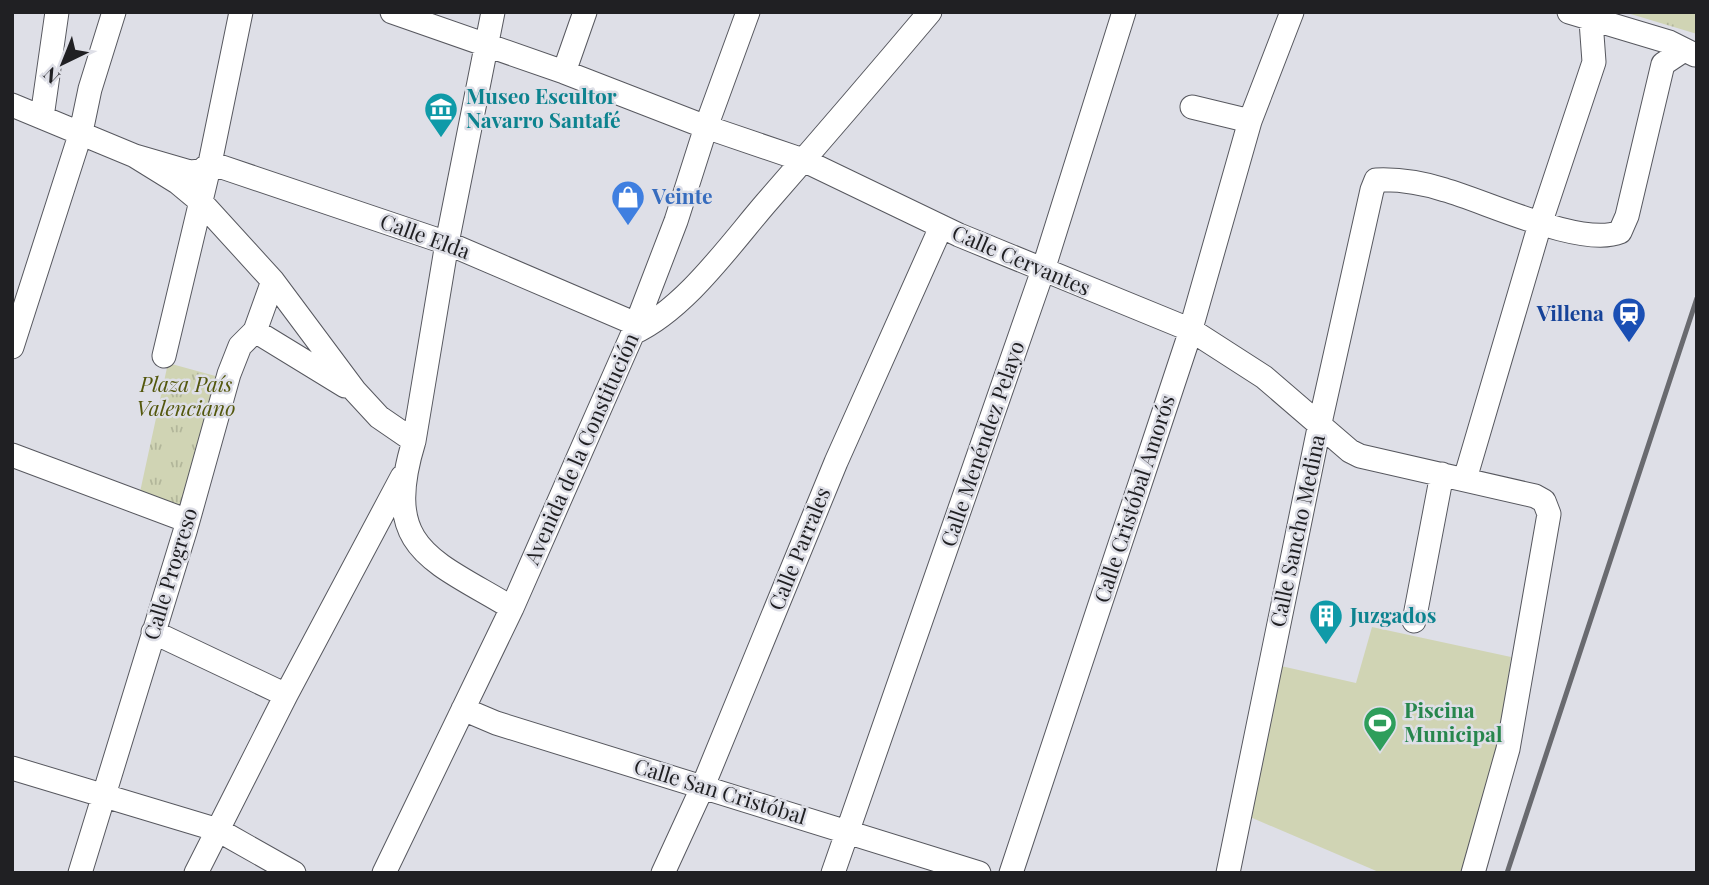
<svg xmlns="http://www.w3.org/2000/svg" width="1709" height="885" viewBox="0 0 1709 885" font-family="'Playfair Display',serif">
<defs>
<pattern id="park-tufts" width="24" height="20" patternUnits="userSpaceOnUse" patternTransform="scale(1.75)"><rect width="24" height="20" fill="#d0d4b4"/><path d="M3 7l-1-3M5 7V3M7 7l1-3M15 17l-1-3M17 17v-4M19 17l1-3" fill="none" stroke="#b2b69a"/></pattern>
</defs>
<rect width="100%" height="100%" fill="#dedfe7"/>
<path fill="url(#park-tufts)" d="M 1624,12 L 1697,12 L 1697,34 Z
M 168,363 L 219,377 L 181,511 L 140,492 Z"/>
<path fill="#d0d4b4" d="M 1372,627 L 1511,657 L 1496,764 L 1462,873 L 1381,873 L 1250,817 L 1281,666 L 1356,683 Z"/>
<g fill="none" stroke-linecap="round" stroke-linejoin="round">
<g stroke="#57585f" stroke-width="25">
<path id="minor" d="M 392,12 L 564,72 L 706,127 L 803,160 L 959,235 L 1191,330 L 1264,377 L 1350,451 L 1360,456 L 1535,496 L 1544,501 L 1549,514 L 1508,749 L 1473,873
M 493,12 L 447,243 L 414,441 C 381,549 431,559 512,608
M 1569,12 L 1669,42 L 1695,55
M 564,72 L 585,12
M 12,105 L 135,156 L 177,182 L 201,202 L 273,281 L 355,391 L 379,417 L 414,441
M 1192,107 L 1250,121
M 42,117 L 57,12
M 135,156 L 190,172 L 201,171 L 210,163 L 447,243 L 636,324
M 255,331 L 345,386
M 633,333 C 685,309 729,246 766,203 C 821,140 876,76 930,12
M 12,347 L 81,132 L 90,89 L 114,12
M 164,356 L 210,163 L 241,12
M 12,455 L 188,521
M 1465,479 L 1540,224 L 1594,62 L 1591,21
M 1414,621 L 1442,474
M 153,632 L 286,695
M 463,709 L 496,723 L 979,873
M 12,768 L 218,830 L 294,873
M 80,873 L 186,528 L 229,374 L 240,346 L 255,331 L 273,281
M 196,873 L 286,695 L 402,477
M 384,873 L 512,608 L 633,333 L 676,221 L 706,127 L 748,12
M 663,873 L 703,786 L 836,462 L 941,227
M 833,873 L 1043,270 L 1124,12
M 1011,873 L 1188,339 L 1250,121 L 1292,12
M 1228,873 L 1320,423 L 1372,190 L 1376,180 C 1399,179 1423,183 1445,190 C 1485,201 1582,248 1620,232 L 1627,216 L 1663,64 L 1684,50"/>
</g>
<use href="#minor" stroke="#fff" stroke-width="23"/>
<path stroke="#696a6f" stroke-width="5" d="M 1507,873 L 1697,298"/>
</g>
<defs>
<g id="museum-pin" transform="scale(1.75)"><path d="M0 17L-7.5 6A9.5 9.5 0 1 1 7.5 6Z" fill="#0f9aa8" stroke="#dedfe7"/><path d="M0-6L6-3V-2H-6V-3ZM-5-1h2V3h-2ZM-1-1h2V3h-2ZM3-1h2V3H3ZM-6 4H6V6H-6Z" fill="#fff"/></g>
<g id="shop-pin" transform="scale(1.75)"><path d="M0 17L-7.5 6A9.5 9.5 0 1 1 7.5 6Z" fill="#3f7fe0" stroke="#dedfe7"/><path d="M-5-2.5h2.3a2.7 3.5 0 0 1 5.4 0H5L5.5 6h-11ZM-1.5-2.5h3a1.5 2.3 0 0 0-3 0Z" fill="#fff"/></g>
<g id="station-pin" transform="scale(1.75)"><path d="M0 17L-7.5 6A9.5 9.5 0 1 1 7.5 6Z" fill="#1a4fb4" stroke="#dedfe7"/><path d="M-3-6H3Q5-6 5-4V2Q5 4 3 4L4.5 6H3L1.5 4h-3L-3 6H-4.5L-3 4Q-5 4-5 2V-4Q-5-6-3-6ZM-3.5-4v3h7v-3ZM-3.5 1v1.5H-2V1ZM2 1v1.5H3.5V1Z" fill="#fff"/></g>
<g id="building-pin" transform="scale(1.75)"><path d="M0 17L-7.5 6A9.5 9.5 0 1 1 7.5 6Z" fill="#0f9aa8" stroke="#dedfe7"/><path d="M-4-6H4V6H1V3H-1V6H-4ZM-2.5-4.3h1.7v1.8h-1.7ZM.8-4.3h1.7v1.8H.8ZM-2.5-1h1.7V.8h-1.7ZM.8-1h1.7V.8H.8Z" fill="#fff"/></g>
<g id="stadium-pin" transform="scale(1.75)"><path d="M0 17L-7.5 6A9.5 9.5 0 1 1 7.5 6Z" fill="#2e9e5b" stroke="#dedfe7"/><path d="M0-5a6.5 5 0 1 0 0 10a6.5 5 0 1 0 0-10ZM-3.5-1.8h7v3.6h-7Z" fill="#fff"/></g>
</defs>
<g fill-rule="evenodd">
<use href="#museum-pin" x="441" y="109"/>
<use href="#shop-pin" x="628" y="197"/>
<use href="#station-pin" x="1629" y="314"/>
<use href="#building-pin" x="1326" y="616"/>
<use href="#stadium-pin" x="1380" y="723"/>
</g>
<g text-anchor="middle" stroke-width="5" stroke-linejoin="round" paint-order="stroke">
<g font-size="21" font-weight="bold" fill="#0d838f" stroke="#dedfe7" text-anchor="start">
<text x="466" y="104">Museo Escultor<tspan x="466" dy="24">Navarro Santafé</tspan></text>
<text x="1350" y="623">Juzgados</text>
</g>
<g font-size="21" font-weight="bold" fill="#366cbe" stroke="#dedfe7" text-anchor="start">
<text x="652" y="204">Veinte</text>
</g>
<g font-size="21" fill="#202023" stroke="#dedfe7">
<text transform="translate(425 237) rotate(20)" y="7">Calle Elda</text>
<text transform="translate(1021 261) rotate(23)" y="7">Calle Cervantes</text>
<text transform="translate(983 444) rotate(-71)" y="7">Calle Menéndez Pelayo</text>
<text transform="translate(582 449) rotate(-66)" y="7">Avenida de la Constitución</text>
<text transform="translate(1135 499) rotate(-72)" y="7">Calle Cristóbal Amorós</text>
<text transform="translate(1298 531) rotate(-78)" y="7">Calle Sancho Medina</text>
<text transform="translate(800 549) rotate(-68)" y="7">Calle Parrales</text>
<text transform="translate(171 574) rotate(-73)" y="7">Calle Progreso</text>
<text transform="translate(720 792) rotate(17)" y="7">Calle San Cristóbal</text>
</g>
<g font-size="21" font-weight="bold" fill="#164399" stroke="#dedfe7" text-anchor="end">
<text x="1604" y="321">Villena</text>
</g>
<g font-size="21" font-style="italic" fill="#53570c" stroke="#dedfe7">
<text x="186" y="392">Plaza País<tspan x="186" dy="24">Valenciano</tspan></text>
</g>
<g font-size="21" font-weight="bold" fill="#27864d" stroke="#dedfe7" text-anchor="start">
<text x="1404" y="718">Piscina<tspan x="1404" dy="24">Municipal</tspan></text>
</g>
</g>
<rect width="1709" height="885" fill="none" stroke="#202023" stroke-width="28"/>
<g transform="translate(63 63) rotate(223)" stroke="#dedfe7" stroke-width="5" paint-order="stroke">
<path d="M0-5L12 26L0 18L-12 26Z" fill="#202023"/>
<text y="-10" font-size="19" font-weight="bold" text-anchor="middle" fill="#202023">N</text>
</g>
</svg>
